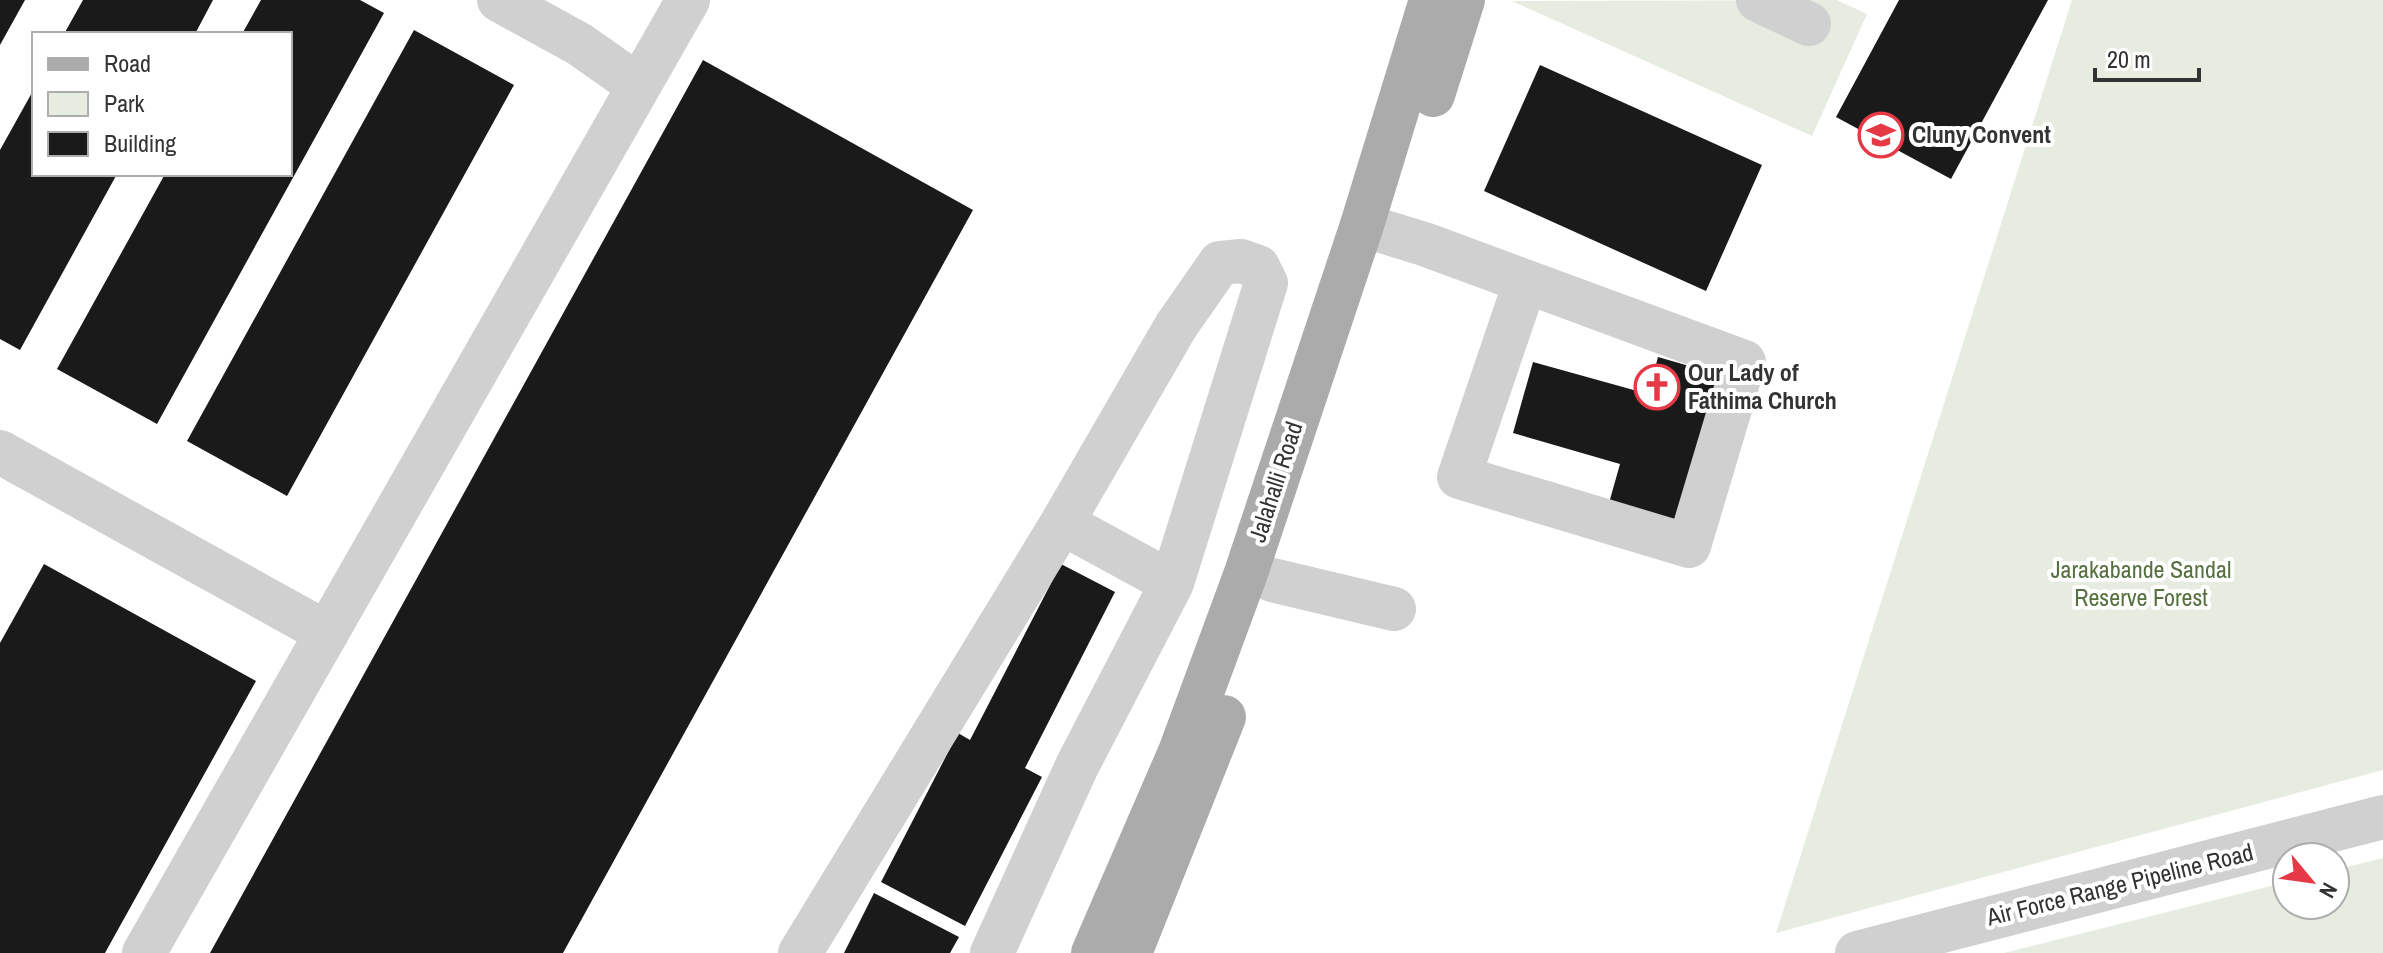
<svg xmlns="http://www.w3.org/2000/svg" width="2383" height="953" viewBox="0 0 2383 953" font-family="'Archivo Narrow',sans-serif">
<rect width="100%" height="100%" fill="#fff"/>
<path fill="#e6ecdf" d="M 1837,0 L 1867,14 L 1812,136 L 1512,1 Z
M 2072,0 L 2383,0 L 2383,770 L 1776,933 Z
M 2383,858 L 2383,953 L 2004,953 L 2287,882 L 2287,905 L 2335,905 L 2335,870 Z"/>
<path fill="#1a1a1a" d="M 0,0 L 25,0 L 0,45 Z
M 83,0 L 213,0 L 195,34 L 64,34 Z
M 261,0 L 360,0 L 384,13 L 157,424 L 57,369 L 165,174 L 290,174 L 290,34 L 242,34 Z
M 1899,0 L 2048,0 L 1951,179 L 1836,117 Z
M 414,30 L 514,85 L 287,496 L 187,441 Z
M 703,60 L 973,210 L 563,953 L 210,953 Z
M 1540,65 L 1762,165 L 1706,291 L 1484,191 Z
M 34,89 L 34,174 L 117,174 L 20,350 L 0,339 L 0,150 Z
M 1658,357 L 1724,376 L 1682,523 L 1609,503 L 1620,464 L 1513,433 L 1533,362 L 1648,394 Z
M 44,564 L 256,681 L 105,953 L 0,953 L 0,643 Z
M 1061,564 L 1115,592 L 1025,768 L 1042,777 L 965,926 L 881,882 L 958,733 L 970,740 Z
M 874,893 L 959,937 L 950,953 L 844,953 Z"/>
<g fill="none" stroke-linecap="round" stroke-linejoin="round">
<path stroke="#d0d0d0" stroke-width="44" d="M 499,0 L 579,44 L 639,86
M 1758,0 L 1809,24
M 1362,225 L 1424,244 L 1744,362 L 1689,546 L 1459,477 L 1525,283
M 0,452 L 327,633
M 1062,523 L 1172,583
M 1272,580 L 1394,609
M 144,953 L 688,0
M 800,953 L 1062,523 L 1176,326 L 1220,263 L 1241,261 L 1258,267 L 1266,283 L 1172,583 L 1077,766 L 992,953
M 1857,953 L 2383,817"/>
<path stroke="#ababab" stroke-width="44" d="M 1433,95 L 1463,0
M 1093,953 L 1180,752 L 1246,573 L 1362,225 L 1431,0
M 1130,953 L 1224,717"/>
</g>
<defs>
<g id="school-ring" transform="scale(2.3)"><circle r="9.5" fill="#fff" stroke="#e63946" stroke-width="1.5"/><path d="M0-5L7-2L0 1L-7-2ZM-4 1L0 2.5L4 1V4Q0 6-4 4Z" fill="#e63946"/></g>
<g id="church-ring" transform="scale(2.3)"><circle r="9.5" fill="#fff" stroke="#e63946" stroke-width="1.5"/><path d="M-1.2-6h2.4v3.5h3.3v2.4h-3.3V6h-2.4V-.1h-3.3v-2.4h3.3Z" fill="#e63946"/></g>
</defs>
<g fill-rule="evenodd">
<use href="#school-ring" x="1881" y="135"/>
<use href="#church-ring" x="1657" y="387"/>
</g>
<g text-anchor="middle" stroke-width="8" stroke-linejoin="round" paint-order="stroke">
<g font-size="24" font-weight="bold" fill="#333" stroke="#fff" text-anchor="start">
<text x="1912" y="143">Cluny Convent</text>
<text x="1688" y="381">Our Lady of<tspan x="1688" dy="28">Fathima Church</tspan></text>
</g>
<g font-size="24" fill="#333" stroke="#fff">
<text transform="translate(1276 482) rotate(-72)" y="8">Jalahalli Road</text>
<text transform="translate(2120 885) rotate(-14)" y="8">Air Force Range Pipeline Road</text>
</g>
<g font-size="24" fill="#56703f" stroke="#fff">
<text x="2141" y="578">Jarakabande Sandal<tspan x="2141" dy="28">Reserve Forest</tspan></text>
</g>
</g>
<rect x="32" y="32" width="260" height="144" fill="#ffffff" stroke="#adadad" stroke-width="2"/>
<rect x="48" y="58" width="40" height="12" fill="#ababab" stroke="#adadad" stroke-width="2"/>
<text x="104" y="72" font-size="24" fill="#333333">Road</text>
<rect x="48" y="92" width="40" height="24" fill="#e6ecdf" stroke="#adadad" stroke-width="2"/>
<text x="104" y="112" font-size="24" fill="#333333">Park</text>
<rect x="48" y="132" width="40" height="24" fill="#1a1a1a" stroke="#adadad" stroke-width="2"/>
<text x="104" y="152" font-size="24" fill="#333333">Building</text>
<g transform="translate(2311 881) rotate(119)"><circle r="38" fill="#ffffff" stroke="#adadad" stroke-width="2"/>
<path d="M0-6L14 30L0 20L-14 30Z" fill="#e63946"/>
<text y="-12" font-size="22" font-weight="bold" text-anchor="middle" fill="#333333">N</text>
</g>
<path d="M2095 68v12h104v-12" fill="none" stroke="#333333" stroke-width="4"/>
<text x="2107" y="68" font-size="24" fill="#333333" stroke="#ffffff" stroke-width="6" paint-order="stroke">20 m</text>
</svg>
